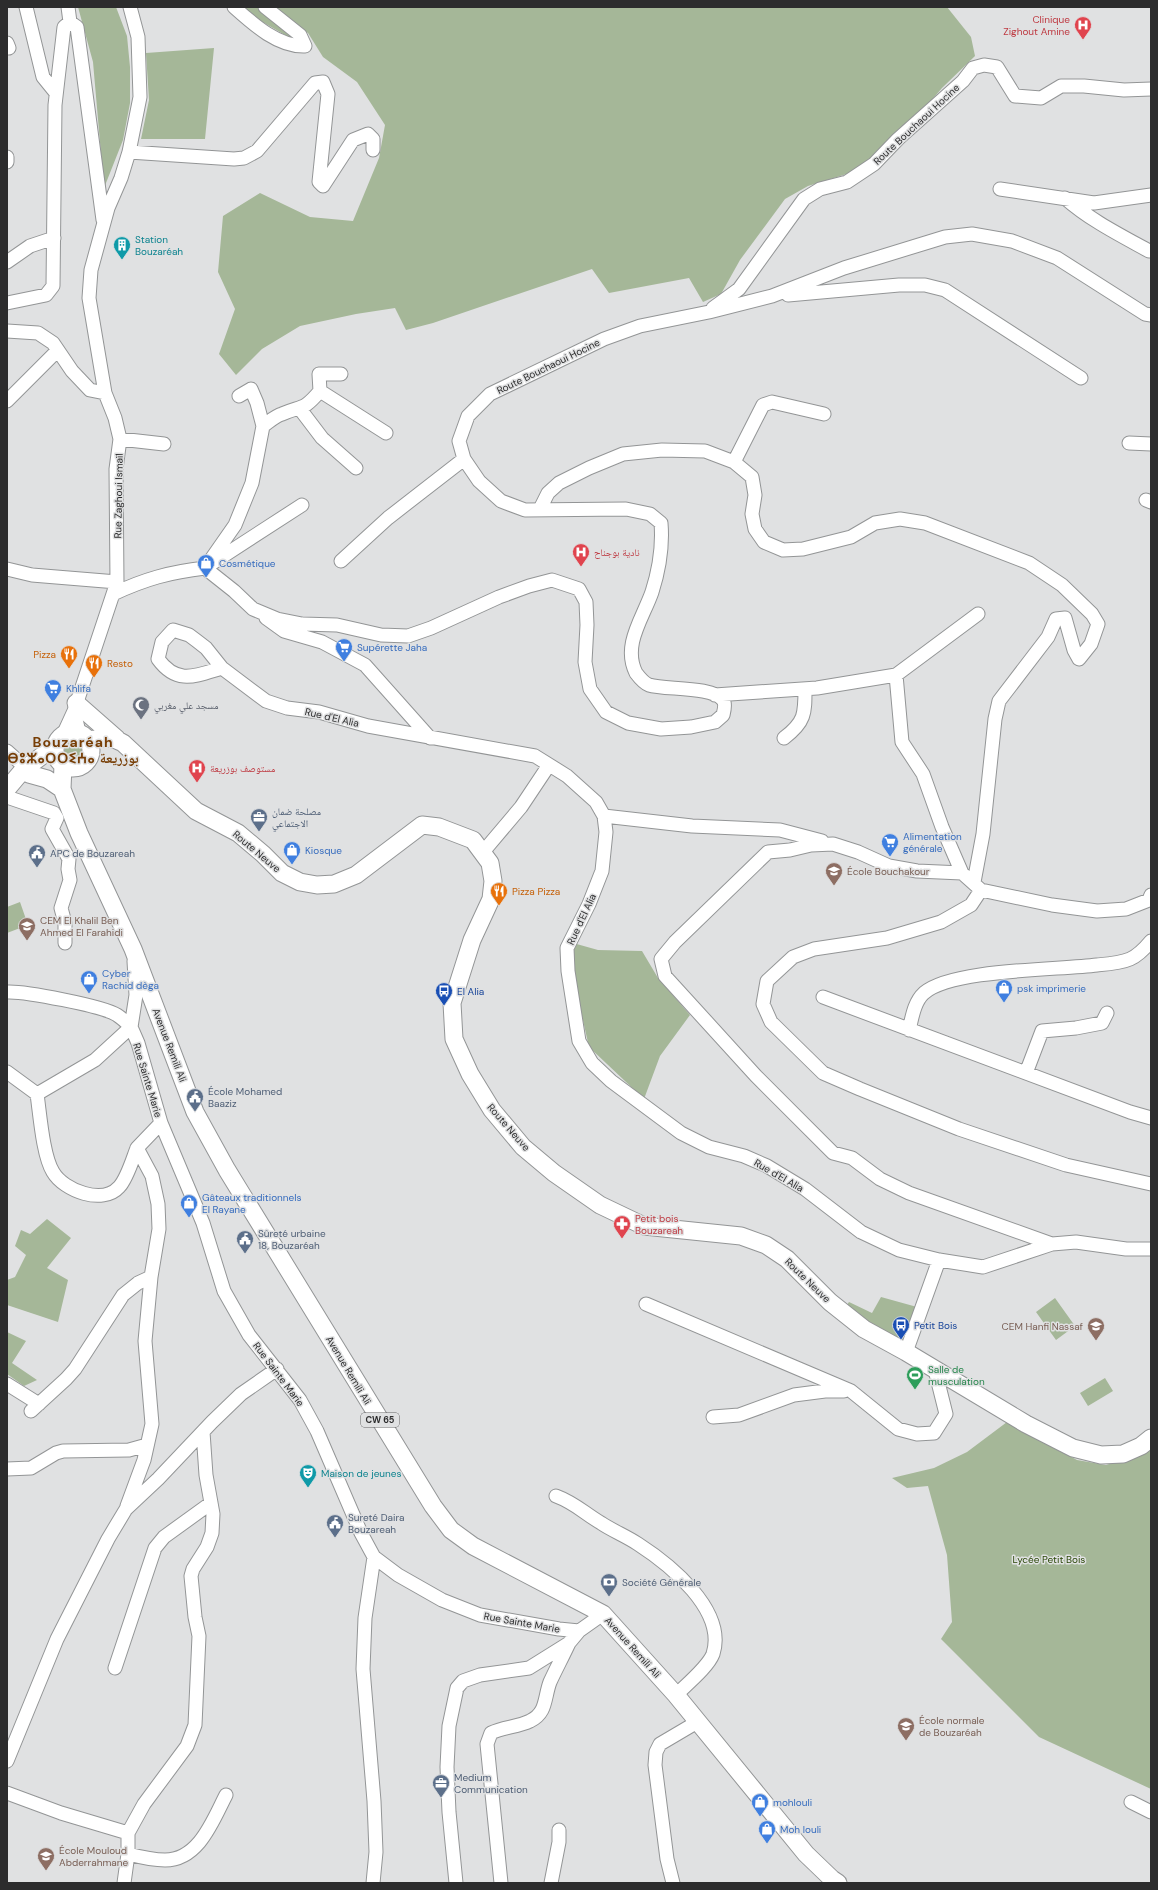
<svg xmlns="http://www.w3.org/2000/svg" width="1158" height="1890" viewBox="0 0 1158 1890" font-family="'DM Sans','Noto Naskh Arabic','Noto Sans Tifinagh',sans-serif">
<rect width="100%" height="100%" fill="#e0e1e2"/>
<path fill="#a5b798" d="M 78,7 L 116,7 L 127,36 L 130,67 L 130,103 L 123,140 L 104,188 L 93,62 Z
M 243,7 L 257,7 L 297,42 L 254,17 Z
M 275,7 L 947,7 L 971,37 L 975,56 L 942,88 L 912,123 L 869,167 L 808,186 L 785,199 L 740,260 L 721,294 L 703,302 L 689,278 L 609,293 L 592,269 L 433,323 L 406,330 L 395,308 L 356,314 L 300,326 L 262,349 L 236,375 L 219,354 L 235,309 L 218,272 L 223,216 L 260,193 L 310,217 L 353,221 L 379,158 L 385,125 L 357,82 L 323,57 L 308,33 L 295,25 Z
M 214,48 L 205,139 L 141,139 L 149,100 L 146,53 Z
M 72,741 L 78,742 L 82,748 L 81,755 L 75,759 L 68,757 L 64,752 L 66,745 Z
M 20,902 L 28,925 L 7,933 L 7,907 Z
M 573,943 L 598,950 L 642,951 L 658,978 L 690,1015 L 660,1056 L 644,1099 L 589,1047 L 572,972 Z
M 47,1219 L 71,1238 L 47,1268 L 68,1280 L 58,1322 L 7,1305 L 7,1280 L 15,1277 L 26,1255 L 15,1246 L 21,1230 L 30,1234 Z
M 881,1297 L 917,1307 L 907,1334 L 901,1340 L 844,1309 L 849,1302 L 872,1313 Z
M 1055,1298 L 1075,1326 L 1056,1340 L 1036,1312 Z
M 7,1332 L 26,1341 L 12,1363 L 37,1380 L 24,1386 L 7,1374 Z
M 1105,1378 L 1113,1391 L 1088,1406 L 1080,1393 Z
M 1007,1422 L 1077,1460 L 1106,1465 L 1146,1452 L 1151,1447 L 1151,1789 L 1039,1737 L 941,1639 L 952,1622 L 947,1555 L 928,1486 L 907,1488 L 892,1478 L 934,1468 L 967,1452 Z"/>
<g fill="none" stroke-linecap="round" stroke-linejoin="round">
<g stroke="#939596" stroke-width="15">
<path id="minor" d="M 26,7 L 43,77 L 56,93
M 68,7 L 70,22
M 234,7 C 253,24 278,47 305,46 L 300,35 L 265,7
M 7,43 L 9,48
M 129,152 L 234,159 L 244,158 L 257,151 L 315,83 L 323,82 L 328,94 L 319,182 L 323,186 L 353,140 L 368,134 L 373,139 L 373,150
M 7,162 L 7,157
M 1000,189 L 1094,203 L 1151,195
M 1065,198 C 1090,220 1120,235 1149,251
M 7,262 L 30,246 L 54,238
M 788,295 L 899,285 L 925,285 L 945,290 L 1081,378
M 7,303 L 46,295 L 53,286 L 55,105 L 64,27 L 70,22 L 77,27 L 103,220
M 713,308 L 739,289 L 804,199 L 820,189 L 847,182 L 874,164 L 898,139 L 963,81 L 973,68 L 984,65 L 997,67 L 1015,96 L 1041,98 L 1061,86 L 1084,86 L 1124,90 L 1151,89
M 7,331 L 38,333 L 53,343 L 72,371 L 90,390 L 105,393
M 320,391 L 386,433
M 7,401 L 58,350
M 300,409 L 322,438 L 356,468
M 263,426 C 269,422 275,416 282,414 C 303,405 303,411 320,391 L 319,374 L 341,374
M 120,439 L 164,444
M 1129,443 L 1151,444
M 734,462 L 763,405 L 772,402 L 824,414
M 1146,500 L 1151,502
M 540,509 L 548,493 L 559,483 L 589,468 L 623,454 L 662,450 L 705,451 L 734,462 L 752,477 L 755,495 L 752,514 L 755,529 L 764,542 L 783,550 L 803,549 L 851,537 L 875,523 L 900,519 L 925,523 L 1029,563 L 1062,585 L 1092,614 L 1098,624 L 1091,644 L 1079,659 L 1074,650 L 1065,618 L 1056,619 L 1048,637 L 999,701 L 995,719 L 983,834 L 974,882
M 341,561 L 388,518 L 464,459
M 211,564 L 302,505
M 205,568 L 235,525 L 252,483 L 263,426 L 257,403 L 251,389 L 239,396
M 7,569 L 32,575 L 117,582
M 113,594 C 145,579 170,572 205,568 L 234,591 L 253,609 L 277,619 L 302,624 L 337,625 L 381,635 L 408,636 L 431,628 L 499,597 L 529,586 L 552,580 L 579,589 L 586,602 L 587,625 L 585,662 L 590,689 L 606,712 L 628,723 L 661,729 L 691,727 L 715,722 L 723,715 C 724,711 726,704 723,700 C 712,686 665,690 649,685 C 644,683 639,677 636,673 C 622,645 643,618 652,592 C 659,570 663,547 661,523 L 650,514 L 626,509 L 525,510 L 501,501 L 479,481 L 464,459 L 459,441 L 468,416 L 490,394 L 604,339 L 640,326 L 709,312 L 772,296 L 844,268 L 945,237 L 972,234 L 1012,241 L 1057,258 L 1145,314 L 1151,315
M 266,618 L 284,631 L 322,642 L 365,665 L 430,738
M 222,668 C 195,676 177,685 158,659 L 162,642 L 173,630 L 189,635 L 197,641 L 206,648 L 222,668 L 266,701 L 287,708 L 319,712 L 368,726 L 535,756 L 567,776 L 596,802 L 604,816 L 606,832 L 602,871 L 589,904 L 567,948 L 568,971 L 579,1041 L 592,1063 L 611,1081 L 681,1133 L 709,1147 L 744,1156 L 767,1166 L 805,1189 L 861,1232 L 899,1250 L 939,1260 L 983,1267 L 1052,1244 L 1076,1242 L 1126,1249 L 1151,1249
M 896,675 L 978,614
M 715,695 L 817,688 L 896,675 L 902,742 L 923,774 L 942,827 L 962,873 L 981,890 L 1052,905 L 1097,911 L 1126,909 L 1149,900 L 1151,895
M 74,711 L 79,732
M 63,735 L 74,711 L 117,582 L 116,469 L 120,439 L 115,418 L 105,393 L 89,298 L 91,270 L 108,208 L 121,178 L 129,152 L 140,97 L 138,37 L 130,7
M 784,738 C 805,722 805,714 805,689
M 7,751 L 26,768
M 7,797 L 54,813 L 57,818 L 52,829 L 69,859 L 68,869 L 70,880 L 61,908 L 65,923 L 65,943
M 604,816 L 692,826 L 780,830 L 822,841
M 483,852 L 521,807 L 549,765
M 962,873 L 917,871 L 889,866 L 858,852 L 833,844 L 811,845 L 790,850 L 768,852 L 675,942 L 661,959 L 665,976 L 756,1076 L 833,1153 L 852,1158 L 880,1179 L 909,1193 L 1052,1244
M 981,890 L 971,905 L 941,922 L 887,938 L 814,949 L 793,957 L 767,981 L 763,1004 L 771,1022 L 823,1073 L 860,1089 L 959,1129 L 1066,1165 L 1151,1184
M 134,961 L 136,995 L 131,1027 L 138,1043 L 161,1123 L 203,1223 L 224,1291 L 249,1335 L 300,1400 L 317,1431 L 361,1533 L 374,1557 L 398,1575 L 442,1600 L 480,1615 L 559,1629 L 579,1631 L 603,1614
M 7,992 C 24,991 103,1006 117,1015 C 122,1018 127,1023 131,1027 L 95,1060 L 37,1094
M 823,997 L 1130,1112 L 1151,1118
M 909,1030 C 912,1018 914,1002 924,993 C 952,969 1057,970 1097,965 C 1108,964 1121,963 1130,959 C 1137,956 1146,947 1151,941
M 7,1072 L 37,1094 C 40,1115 43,1156 53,1172 C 64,1191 103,1205 119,1187 C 127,1179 133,1158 137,1148
M 1026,1073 L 1042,1031 L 1076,1028 L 1102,1023 L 1107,1013
M 646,1304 L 851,1391 L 898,1429 L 917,1434 L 934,1433 L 946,1414 L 935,1370
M 906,1352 L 939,1260
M 7,1384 L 39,1404
M 31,1411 L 66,1379 L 75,1369 L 123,1295 L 138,1283 L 151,1277
M 713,1417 L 739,1415 L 794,1395 L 825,1391 L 844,1391
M 7,1469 L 31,1468 L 56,1453 L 63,1451 L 129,1450 L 147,1445
M 556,1496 C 575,1503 584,1513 601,1523 C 613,1531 626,1536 638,1544 C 669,1564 727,1610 713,1654 C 708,1667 687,1684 676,1695
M 127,1506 L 144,1460 L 152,1424 L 145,1341 L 151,1277 L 159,1229 L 158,1204 L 152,1176 L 137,1148 L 161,1123
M 115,1668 L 155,1548 L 164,1537 L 211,1503
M 7,1761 L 57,1639 L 108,1539 L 126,1509 L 158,1479 L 212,1422 L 241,1394 L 277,1369
M 7,1793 L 61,1813 L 128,1833
M 1131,1802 L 1151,1812
M 128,1854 C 140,1857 152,1860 165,1860 C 199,1860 213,1820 226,1795
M 124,1883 L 128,1854 L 128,1833 L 144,1804 L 187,1746 L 195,1725 L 199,1636 L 195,1617 L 191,1576 L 193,1569 L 207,1547 L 212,1533 L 213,1514 L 206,1475 L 203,1432
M 373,1883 L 376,1852 L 374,1801 L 363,1669 L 365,1618 L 374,1557
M 456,1883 L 449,1812 L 447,1767 L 449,1726 L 457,1688 L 463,1681 L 480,1675 L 529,1668 L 569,1643 L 579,1631
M 501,1883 L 487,1744 L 491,1733 C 503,1727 518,1727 530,1721 C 547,1713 544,1698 550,1682 C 556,1669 563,1656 569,1643
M 551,1883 L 559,1842 L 559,1830
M 673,1883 L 667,1859 L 655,1765 L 656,1752 L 660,1744 L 699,1721"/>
</g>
<g stroke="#939596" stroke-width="19">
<path id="major" d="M 76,703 L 117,739
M55 750a18 18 0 1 1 36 0a18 18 0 1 1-36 0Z
M 89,740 C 102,737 111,736 123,743 L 196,811 L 238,833 L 263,854 L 282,873 L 300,882 L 317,885 L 334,884 L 356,875 L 422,825 L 439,827 L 473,840 L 490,863 L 493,881 L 491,899 L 472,940 L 452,1003 L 454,1039 L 470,1074 L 492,1110 L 523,1147 L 554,1173 L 600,1205 L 644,1226 L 741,1236 L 766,1245 L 787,1259 L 830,1302 L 864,1329 L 906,1352 L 1026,1424 L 1073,1448 L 1101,1455 L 1123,1454 L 1141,1446 L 1151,1438
M 63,765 L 62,789 L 79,833 L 133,949 L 195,1112 L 227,1170 L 433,1506 L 451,1530 L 473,1546 L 603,1614 L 676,1695 L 806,1854 L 832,1879 L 838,1883
M 29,774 L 47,779 L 62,789
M 7,789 L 23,770 L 55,746"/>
</g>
<use href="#minor" stroke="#fff" stroke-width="13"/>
<use href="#major" stroke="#fff" stroke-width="17"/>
</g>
<defs>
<g id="hospital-pin" transform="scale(0.9)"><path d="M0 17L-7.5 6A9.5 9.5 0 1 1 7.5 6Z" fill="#e0444e" stroke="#e0e1e2"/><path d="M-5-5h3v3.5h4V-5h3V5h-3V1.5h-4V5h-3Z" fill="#fff"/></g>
<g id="building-pin" transform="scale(0.9)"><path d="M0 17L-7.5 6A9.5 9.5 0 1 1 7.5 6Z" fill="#0f9aa8" stroke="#e0e1e2"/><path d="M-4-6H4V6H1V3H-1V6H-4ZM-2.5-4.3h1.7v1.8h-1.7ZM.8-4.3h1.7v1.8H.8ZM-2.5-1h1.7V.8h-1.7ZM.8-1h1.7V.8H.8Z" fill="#fff"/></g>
<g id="shop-pin" transform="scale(0.9)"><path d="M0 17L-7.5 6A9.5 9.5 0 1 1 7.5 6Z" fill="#3f7fe0" stroke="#e0e1e2"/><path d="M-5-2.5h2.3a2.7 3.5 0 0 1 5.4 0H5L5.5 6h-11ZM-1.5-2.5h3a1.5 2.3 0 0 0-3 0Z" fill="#fff"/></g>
<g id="supermarket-pin" transform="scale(0.9)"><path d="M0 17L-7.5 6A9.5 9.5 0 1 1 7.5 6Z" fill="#3f7fe0" stroke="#e0e1e2"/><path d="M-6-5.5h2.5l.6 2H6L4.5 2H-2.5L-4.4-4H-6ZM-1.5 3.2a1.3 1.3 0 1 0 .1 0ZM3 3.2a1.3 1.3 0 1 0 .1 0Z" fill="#fff"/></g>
<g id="restaurant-pin" transform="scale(0.9)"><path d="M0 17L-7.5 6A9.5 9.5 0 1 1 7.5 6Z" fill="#e8710a" stroke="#e0e1e2"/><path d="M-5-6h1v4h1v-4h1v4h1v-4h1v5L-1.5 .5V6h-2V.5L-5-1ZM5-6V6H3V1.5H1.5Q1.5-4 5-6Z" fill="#fff"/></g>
<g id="mosque-pin" transform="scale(0.9)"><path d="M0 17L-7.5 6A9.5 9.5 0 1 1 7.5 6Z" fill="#6b7280" stroke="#e0e1e2"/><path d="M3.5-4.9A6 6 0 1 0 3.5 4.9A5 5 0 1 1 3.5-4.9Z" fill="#fff"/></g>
<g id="office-pin" transform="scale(0.9)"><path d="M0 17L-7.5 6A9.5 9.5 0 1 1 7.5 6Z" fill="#5c6f8a" stroke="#e0e1e2"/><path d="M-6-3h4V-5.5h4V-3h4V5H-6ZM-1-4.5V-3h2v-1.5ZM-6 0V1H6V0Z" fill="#fff"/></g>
<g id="civic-pin" transform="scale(0.9)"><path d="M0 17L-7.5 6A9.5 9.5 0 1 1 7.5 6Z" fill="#5c6f8a" stroke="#e0e1e2"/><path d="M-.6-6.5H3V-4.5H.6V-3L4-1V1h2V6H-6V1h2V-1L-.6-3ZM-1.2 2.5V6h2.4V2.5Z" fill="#fff"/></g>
<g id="school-pin" transform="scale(0.9)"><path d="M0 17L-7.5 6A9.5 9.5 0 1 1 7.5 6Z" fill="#8d6e63" stroke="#e0e1e2"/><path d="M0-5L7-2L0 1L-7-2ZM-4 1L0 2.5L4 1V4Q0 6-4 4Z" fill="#fff"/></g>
<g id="bus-pin" transform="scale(0.9)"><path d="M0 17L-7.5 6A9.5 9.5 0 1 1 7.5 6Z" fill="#1a4fb4" stroke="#e0e1e2"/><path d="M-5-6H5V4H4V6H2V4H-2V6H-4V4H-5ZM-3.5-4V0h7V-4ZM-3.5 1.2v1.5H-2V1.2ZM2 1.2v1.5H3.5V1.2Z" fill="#fff"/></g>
<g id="pharmacy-pin" transform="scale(0.9)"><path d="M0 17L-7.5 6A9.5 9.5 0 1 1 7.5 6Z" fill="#e0444e" stroke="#e0e1e2"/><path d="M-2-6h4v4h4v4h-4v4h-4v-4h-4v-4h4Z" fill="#fff"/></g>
<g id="stadium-pin" transform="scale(0.9)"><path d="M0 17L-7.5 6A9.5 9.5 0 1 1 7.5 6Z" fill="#2e9e5b" stroke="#e0e1e2"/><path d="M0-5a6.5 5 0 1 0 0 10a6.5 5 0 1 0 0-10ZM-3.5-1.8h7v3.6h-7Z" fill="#fff"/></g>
<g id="theatre-pin" transform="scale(0.9)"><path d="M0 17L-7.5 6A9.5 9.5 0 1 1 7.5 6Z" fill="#0f9aa8" stroke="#e0e1e2"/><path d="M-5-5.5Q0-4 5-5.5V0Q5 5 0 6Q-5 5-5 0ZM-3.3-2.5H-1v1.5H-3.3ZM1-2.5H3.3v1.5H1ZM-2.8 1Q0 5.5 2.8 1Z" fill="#fff"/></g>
<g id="bank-pin" transform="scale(0.9)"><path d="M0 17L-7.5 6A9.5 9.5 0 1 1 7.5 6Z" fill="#5c6f8a" stroke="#e0e1e2"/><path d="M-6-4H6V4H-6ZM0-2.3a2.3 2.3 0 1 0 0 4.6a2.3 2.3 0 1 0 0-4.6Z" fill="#fff"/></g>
<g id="university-pin" transform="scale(0.9)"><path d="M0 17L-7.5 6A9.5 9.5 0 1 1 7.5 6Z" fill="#8d6e63" stroke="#e0e1e2"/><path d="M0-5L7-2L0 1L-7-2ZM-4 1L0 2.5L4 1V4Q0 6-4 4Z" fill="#fff"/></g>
</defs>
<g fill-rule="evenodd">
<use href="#hospital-pin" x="1083" y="25"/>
<use href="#building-pin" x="122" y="245"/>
<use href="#hospital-pin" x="581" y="552"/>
<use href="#shop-pin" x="206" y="563"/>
<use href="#supermarket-pin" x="344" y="647"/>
<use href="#restaurant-pin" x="69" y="654"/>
<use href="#restaurant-pin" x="94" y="663"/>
<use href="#supermarket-pin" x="53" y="688"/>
<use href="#mosque-pin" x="141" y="705"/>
<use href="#hospital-pin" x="197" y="768"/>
<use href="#office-pin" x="259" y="817"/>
<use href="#supermarket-pin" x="890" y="842"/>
<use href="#shop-pin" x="292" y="850"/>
<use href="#civic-pin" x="37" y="853"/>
<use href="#school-pin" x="834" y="871"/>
<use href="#restaurant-pin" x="499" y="891"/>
<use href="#school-pin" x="27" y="926"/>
<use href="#shop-pin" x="89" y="979"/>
<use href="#shop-pin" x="1004" y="988"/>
<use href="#bus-pin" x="444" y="991"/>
<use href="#civic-pin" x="195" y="1097"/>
<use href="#shop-pin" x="189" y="1203"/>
<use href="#pharmacy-pin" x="622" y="1224"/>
<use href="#civic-pin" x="245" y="1239"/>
<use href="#bus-pin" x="901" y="1325"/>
<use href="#school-pin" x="1096" y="1326"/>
<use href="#stadium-pin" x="915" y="1375"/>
<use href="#theatre-pin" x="308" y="1473"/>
<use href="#civic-pin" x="335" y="1523"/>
<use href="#bank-pin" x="609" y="1582"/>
<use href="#university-pin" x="906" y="1726"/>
<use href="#office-pin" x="441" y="1783"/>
<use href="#shop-pin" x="760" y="1802"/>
<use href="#shop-pin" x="767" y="1829"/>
<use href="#school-pin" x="46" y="1856"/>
</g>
<g text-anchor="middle" stroke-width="3" stroke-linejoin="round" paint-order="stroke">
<rect fill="#e0e1e2" stroke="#626263" stroke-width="1" x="361" y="1413" width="38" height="14" rx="3"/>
<g font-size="9" font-weight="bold" fill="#2c2c2d">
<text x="380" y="1423">CW 65</text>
</g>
<g font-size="10" fill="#be3a42" stroke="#e0e1e2" text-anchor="start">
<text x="1070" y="23" text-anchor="end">Clinique<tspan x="1070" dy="12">Zighout Amine</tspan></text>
<text x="594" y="556">نادية بوجناح</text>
<text x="210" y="772">مستوصف بوزريعة</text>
<text x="635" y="1222">Petit bois<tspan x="635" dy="12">Bouzareah</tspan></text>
</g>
<g font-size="10" fill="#2c2c2d" stroke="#e0e1e2">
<text transform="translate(916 124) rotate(-43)" y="4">Route Bouchaoui Hocine</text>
<text transform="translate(548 366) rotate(-26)" y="4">Route Bouchaoui Hocine</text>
<text transform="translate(118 496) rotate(-89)" y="4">Rue Zaghoui Ismaïl</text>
<text transform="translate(332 717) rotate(13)" y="4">Rue d'El Alia</text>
<text transform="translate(257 851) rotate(40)" y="4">Route Neuve</text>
<text transform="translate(581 919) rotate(-65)" y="4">Rue d'El Alia</text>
<text transform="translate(170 1045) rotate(69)" y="4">Avenue Remili Ali</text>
<text transform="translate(148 1080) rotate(73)" y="4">Rue Sainte Marie</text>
<text transform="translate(509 1127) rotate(49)" y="4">Route Neuve</text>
<text transform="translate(779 1175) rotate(30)" y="4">Rue d'El Alia</text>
<text transform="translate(808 1280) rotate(44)" y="4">Route Neuve</text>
<text transform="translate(349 1370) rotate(59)" y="4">Avenue Remili Ali</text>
<text transform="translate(279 1374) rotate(53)" y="4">Rue Sainte Marie</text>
<text transform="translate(522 1622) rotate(10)" y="4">Rue Sainte Marie</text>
<text transform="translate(633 1647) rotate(48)" y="4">Avenue Remili Ali</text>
</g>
<g font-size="10" fill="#0d838f" stroke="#e0e1e2" text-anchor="start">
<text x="135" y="243">Station<tspan x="135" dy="12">Bouzaréah</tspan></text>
<text x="321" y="1477">Maison de jeunes</text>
</g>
<g font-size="10" fill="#366cbe" stroke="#e0e1e2" text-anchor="start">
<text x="219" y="567">Cosmétique</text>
<text x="357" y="651">Supérette Jaha</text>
<text x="66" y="692">Khlifa</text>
<text x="903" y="840">Alimentation<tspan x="903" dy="12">générale</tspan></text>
<text x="305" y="854">Kiosque</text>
<text x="102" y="977">Cyber<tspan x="102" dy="12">Rachid dèga</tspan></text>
<text x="1017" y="992">psk imprimerie</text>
<text x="202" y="1201">Gâteaux traditionnels<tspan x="202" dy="12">El Rayane</tspan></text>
<text x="773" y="1806">mohlouli</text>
<text x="780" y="1833">Moh louli</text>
</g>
<g font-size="10" fill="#c56008" stroke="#e0e1e2" text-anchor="start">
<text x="56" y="658" text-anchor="end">Pizza</text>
<text x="107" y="667">Resto</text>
<text x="512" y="895">Pizza Pizza</text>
</g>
<g font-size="10" fill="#5b616d" stroke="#e0e1e2" text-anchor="start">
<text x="154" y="709">مسجد علي مغربي</text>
</g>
<g font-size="10" fill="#4e5e75" stroke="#e0e1e2" text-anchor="start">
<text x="272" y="815">مصلحة ضمان<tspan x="272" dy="12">الاجتماعي</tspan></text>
<text x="50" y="857">APC de Bouzareah</text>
<text x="208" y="1095">École Mohamed<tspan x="208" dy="12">Baaziz</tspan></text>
<text x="258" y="1237">Sûreté urbaine<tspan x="258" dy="12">18, Bouzaréah</tspan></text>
<text x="348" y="1521">Sureté Daira<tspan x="348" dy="12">Bouzareah</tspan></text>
<text x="622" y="1586">Société Générale</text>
<text x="454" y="1781">Medium<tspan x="454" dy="12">Communication</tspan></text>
</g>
<g font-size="10" fill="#785e54" stroke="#e0e1e2" text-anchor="start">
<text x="847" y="875">École Bouchakour</text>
<text x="40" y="924">CEM El Khalil Ben<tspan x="40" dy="12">Ahmed El Farahidi</tspan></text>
<text x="1083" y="1330" text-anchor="end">CEM Hanfi Nassaf</text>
<text x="919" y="1724">École normale<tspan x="919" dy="12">de Bouzaréah</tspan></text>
<text x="59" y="1854">École Mouloud<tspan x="59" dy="12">Abderrahmane</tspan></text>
</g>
<g font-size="10" fill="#164399" stroke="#e0e1e2" text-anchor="start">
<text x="457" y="995">El Alia</text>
<text x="914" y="1329">Petit Bois</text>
</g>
<g font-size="10" fill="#27864d" stroke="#e0e1e2" text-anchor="start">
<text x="928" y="1373">Salle de<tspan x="928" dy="12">musculation</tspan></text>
</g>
<g font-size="10" fill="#284606" stroke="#e0e1e2">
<text x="1049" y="1563">Lycée Petit Bois</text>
</g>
<g font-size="14" font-weight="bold" letter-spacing="1" fill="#773e06" stroke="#e0e1e2">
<text x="73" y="747">Bouzaréah<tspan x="73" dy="16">ⴱⵓⵣⴰⵔⵔⵉⵄⴰ بوزريعة</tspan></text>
</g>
</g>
<rect width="1158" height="1890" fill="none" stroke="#2c2c2d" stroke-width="16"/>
</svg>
